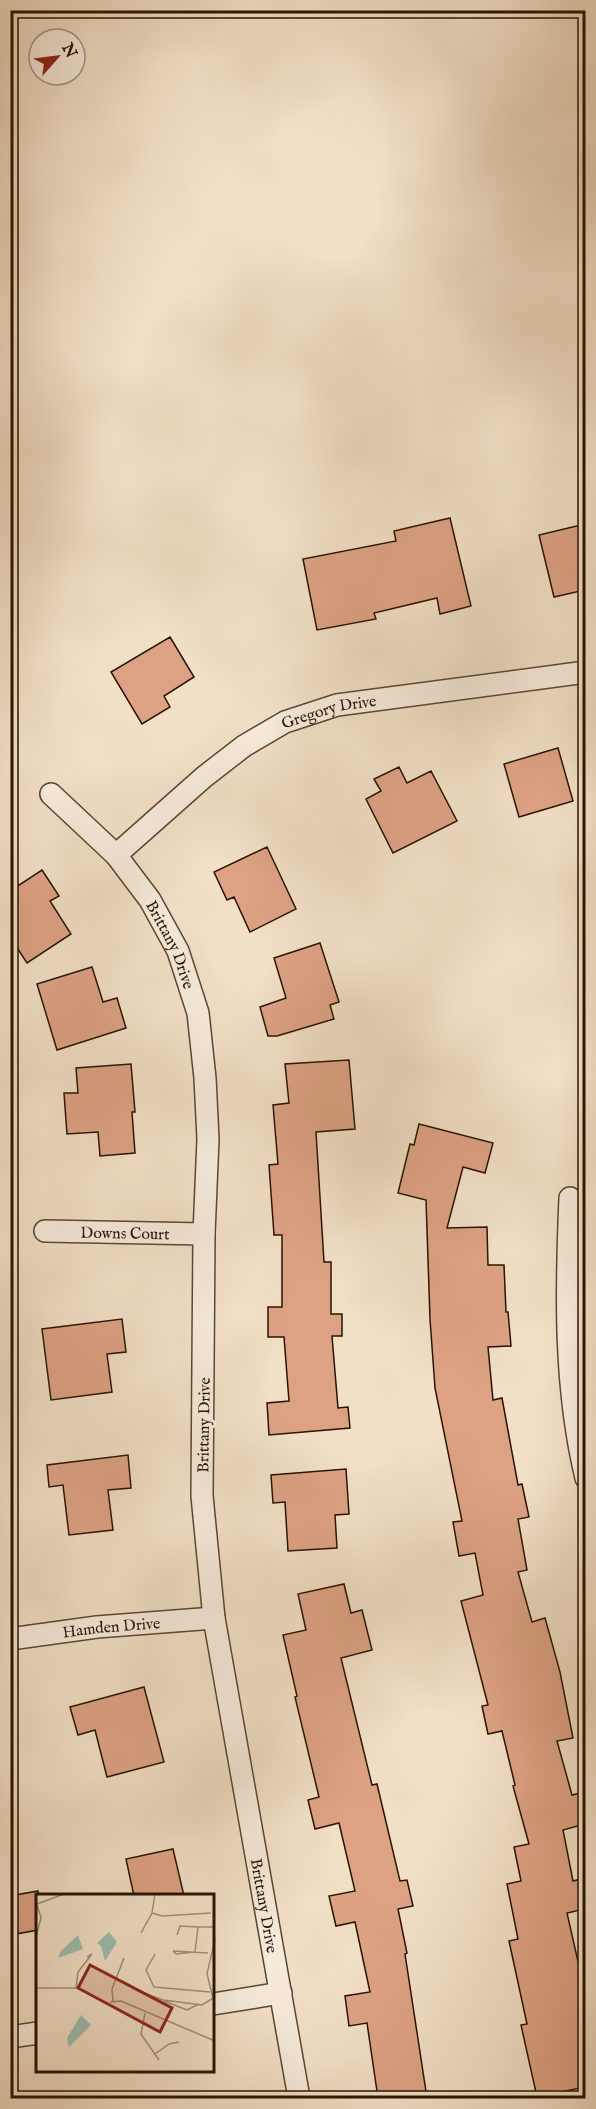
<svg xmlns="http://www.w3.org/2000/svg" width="596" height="2109" viewBox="0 0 596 2109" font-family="'IM FELL English',serif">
<rect width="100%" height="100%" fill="#f1dfc6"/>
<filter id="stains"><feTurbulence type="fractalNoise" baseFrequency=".00333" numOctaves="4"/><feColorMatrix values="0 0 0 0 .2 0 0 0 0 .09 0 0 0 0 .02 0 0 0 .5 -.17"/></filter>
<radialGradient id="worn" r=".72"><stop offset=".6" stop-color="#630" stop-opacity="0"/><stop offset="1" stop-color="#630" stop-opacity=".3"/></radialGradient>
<path fill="#dda284" stroke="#281402" stroke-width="1.5" d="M 450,518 L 471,606 L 440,614 L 437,598 L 374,613 L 376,619 L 317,630 L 303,559 L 396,541 L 394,531 Z
M 585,524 L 585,590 L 554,597 L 539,535 Z
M 170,637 L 194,677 L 164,696 L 170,707 L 142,724 L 111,672 Z
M 558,748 L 573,801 L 519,817 L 504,764 Z
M 399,767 L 407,783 L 431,771 L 457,821 L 393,853 L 366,799 L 381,791 L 374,779 Z
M 267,847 L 296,909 L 250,932 L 234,897 L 227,900 L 214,872 Z
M 42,870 L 59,896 L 50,901 L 71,934 L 27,963 L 10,937 L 10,891 Z
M 320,943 L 339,1002 L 330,1005 L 334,1019 L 277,1036 L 268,1036 L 260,1007 L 286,998 L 274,958 Z
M 92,967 L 103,1002 L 117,998 L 126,1028 L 57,1050 L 37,984 Z
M 349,1060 L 355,1129 L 316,1132 L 324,1262 L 331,1262 L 331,1314 L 342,1314 L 342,1336 L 332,1336 L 338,1408 L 348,1407 L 350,1428 L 269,1435 L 267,1403 L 289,1401 L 284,1337 L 268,1337 L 268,1307 L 282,1307 L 282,1235 L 274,1235 L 269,1165 L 278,1164 L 273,1105 L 289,1103 L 285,1064 Z
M 131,1064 L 135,1112 L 132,1112 L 135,1153 L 100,1156 L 98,1132 L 67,1134 L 64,1093 L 78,1093 L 76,1068 Z
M 419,1124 L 493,1143 L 485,1173 L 463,1167 L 447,1228 L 487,1227 L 488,1265 L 504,1265 L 506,1312 L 508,1312 L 511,1346 L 488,1347 L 493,1400 L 502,1398 L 518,1485 L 522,1484 L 529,1517 L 518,1519 L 527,1570 L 518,1572 L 532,1622 L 545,1618 L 560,1672 L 573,1738 L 557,1741 L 572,1795 L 585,1792 L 585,1824 L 563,1830 L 573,1881 L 585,1878 L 585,1909 L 567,1913 L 579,1966 L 585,1965 L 585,1996 L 580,1998 L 585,2026 L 585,2087 L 537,2097 L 521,2025 L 527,2024 L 509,1941 L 518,1939 L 507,1884 L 521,1881 L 514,1847 L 529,1844 L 513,1786 L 515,1785 L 502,1731 L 488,1734 L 482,1706 L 488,1705 L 461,1601 L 483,1595 L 475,1553 L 459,1556 L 453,1522 L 462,1521 L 435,1388 L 430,1319 L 426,1200 L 398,1193 L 410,1144 L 414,1145 Z
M 122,1319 L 126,1352 L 107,1354 L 112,1392 L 51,1400 L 42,1329 Z
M 128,1455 L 131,1488 L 108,1490 L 113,1530 L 69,1535 L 63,1485 L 49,1487 L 47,1465 Z
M 346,1469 L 349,1514 L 335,1515 L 337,1548 L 288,1551 L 285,1502 L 273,1503 L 271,1475 Z
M 344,1584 L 351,1613 L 362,1610 L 372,1650 L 341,1658 L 372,1785 L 377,1784 L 400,1881 L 407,1880 L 413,1906 L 398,1909 L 407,1953 L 405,1954 L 427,2098 L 378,2098 L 367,2023 L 349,2026 L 345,1996 L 370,1992 L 355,1922 L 336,1926 L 329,1896 L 355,1891 L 339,1823 L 315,1829 L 308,1800 L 319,1797 L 295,1697 L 297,1696 L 283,1635 L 306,1630 L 298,1594 Z
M 144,1687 L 164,1762 L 107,1777 L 95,1730 L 78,1735 L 70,1707 Z
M 173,1849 L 184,1896 L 134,1896 L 126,1859 Z
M 38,1891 L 38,1930 L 10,1935 L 10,1896 Z"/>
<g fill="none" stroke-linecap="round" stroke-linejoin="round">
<g stroke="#5a4733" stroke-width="24">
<g id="minor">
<path id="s1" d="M 51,794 L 116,855 L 150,900 L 178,951 L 198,1013 L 205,1078 L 208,1139 L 204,1234 L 202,1496 L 214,1618 L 299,2098"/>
<path id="s2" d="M 116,855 L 204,777 L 244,746 L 285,722 L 337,705 L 586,672"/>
<path d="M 570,1198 C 566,1292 564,1386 586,1478"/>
<path id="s3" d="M 45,1231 L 204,1234"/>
<path id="s4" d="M 10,1639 L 97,1627 L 214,1618"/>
<path d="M 213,2004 L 281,1993"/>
<path d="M 10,2037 L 38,2033"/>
</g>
</g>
<use href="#minor" stroke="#f6eada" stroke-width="21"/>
</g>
<g text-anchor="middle" stroke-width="6" stroke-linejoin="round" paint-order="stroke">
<g font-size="16" fill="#281402" stroke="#f6eada">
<text dy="6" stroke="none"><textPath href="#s2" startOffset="261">Gregory Drive</textPath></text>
<text dy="6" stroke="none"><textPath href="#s1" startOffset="195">Brittany Drive</textPath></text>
<text dy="6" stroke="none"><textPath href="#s3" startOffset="80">Downs Court</textPath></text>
<text transform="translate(203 1425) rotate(-89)" y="6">Brittany Drive</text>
<text dy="6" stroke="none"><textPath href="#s4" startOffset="102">Hamden Drive</textPath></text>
<text dy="6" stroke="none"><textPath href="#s1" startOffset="1167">Brittany Drive</textPath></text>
</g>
</g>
<g transform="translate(36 1894)">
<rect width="178" height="178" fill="#f1dfc6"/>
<path d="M 73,38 L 81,48 L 69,67 L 65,52 L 61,49 ZM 42,41 L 47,55 L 22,64 L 25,57 ZM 45,121 L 55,131 L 33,153 L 31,144 Z" fill="#9bbdb2"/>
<path fill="none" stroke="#a18e78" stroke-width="1.5" d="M 0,7 L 5,24 L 0,43M 1,10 L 28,0M 116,19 L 126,22 L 175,19M 105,39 L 116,19 L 119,0M 141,41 L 144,32 L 162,33M 137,57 L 172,59M 137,57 L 140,60 L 159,58M 159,58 L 162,33 L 179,33M 119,60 L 110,76 L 118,93 L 174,98M 0,94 L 40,94 L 42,78 L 56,60 L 51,63M 100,96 L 127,106 L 166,111 L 179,103M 177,104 L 171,80 L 179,45M 77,107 L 76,95 L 88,64M 128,107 L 151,116 L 163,110M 74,108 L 85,107 L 179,147M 109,119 L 105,140 L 123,166M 119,160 L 133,150 L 143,148"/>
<path fill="#8f2418" fill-opacity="0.15" stroke="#8f2418" stroke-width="3" d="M 54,71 L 136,114 L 124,138 L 42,94 Z"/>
<rect width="178" height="178" fill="none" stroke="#281402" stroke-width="3"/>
</g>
<rect width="596" height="2109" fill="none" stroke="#f1dfc6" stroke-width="36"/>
<rect x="12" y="12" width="572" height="2085" fill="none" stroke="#281402" stroke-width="3"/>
<rect x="18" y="18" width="560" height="2073" fill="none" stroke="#281402" stroke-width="1.5"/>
<g transform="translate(57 57) rotate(62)"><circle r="28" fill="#f6eada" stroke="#a49484" stroke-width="1.5"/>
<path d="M0-4.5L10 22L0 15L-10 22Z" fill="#8f2418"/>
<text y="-9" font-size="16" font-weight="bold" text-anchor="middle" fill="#281402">N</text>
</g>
<rect width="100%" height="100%" filter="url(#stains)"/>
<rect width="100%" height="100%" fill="url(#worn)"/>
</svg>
